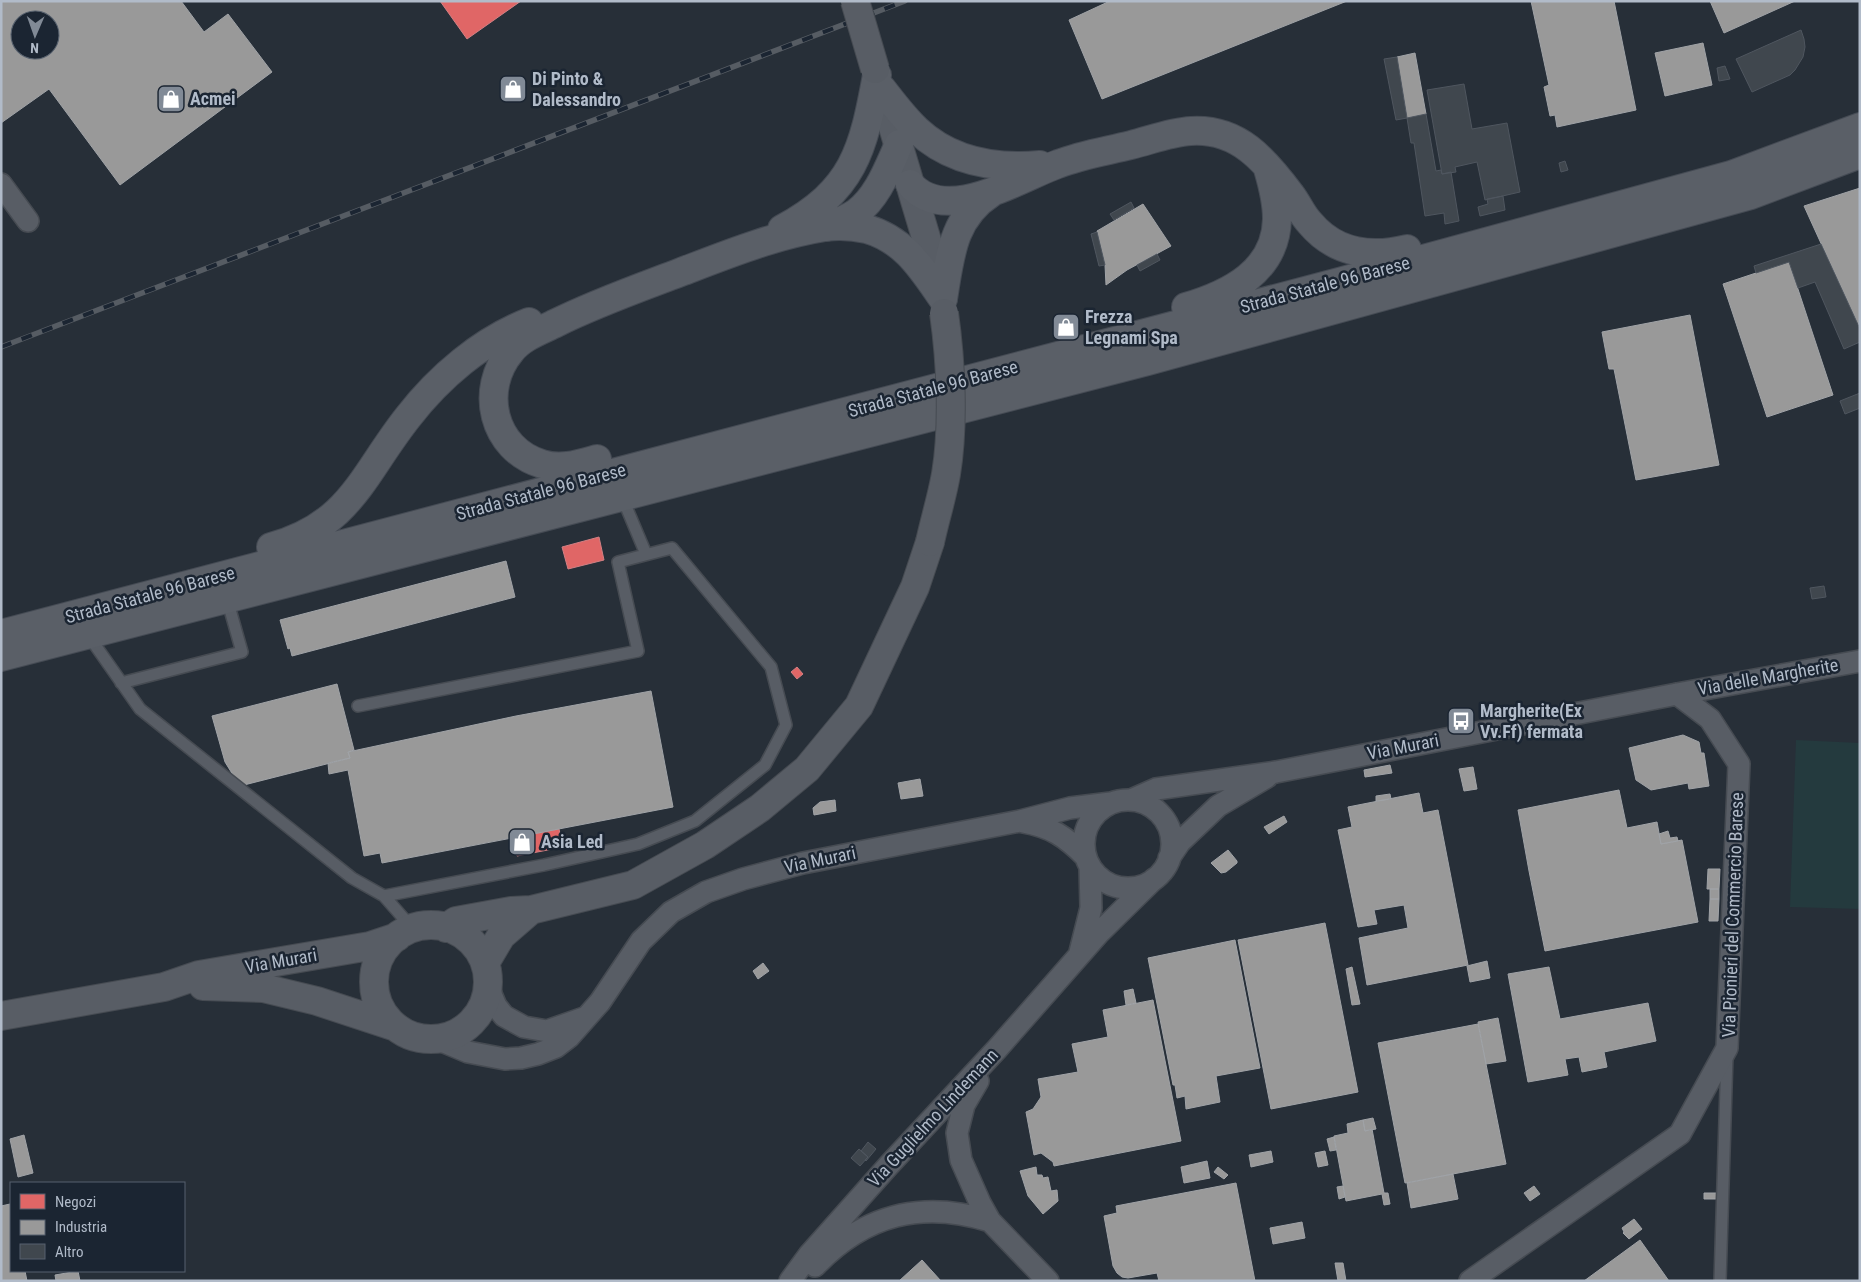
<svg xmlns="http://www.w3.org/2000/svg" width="1861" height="1282" viewBox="0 0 1861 1282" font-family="'Roboto Condensed',sans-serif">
<rect width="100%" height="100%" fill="#272f38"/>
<path fill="#243a3e" d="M 1796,740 L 1860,743 L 1860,909 L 1790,907 Z"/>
<path fill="#e06666" stroke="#d28084" d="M 440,1 L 521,1 L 467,39 Z
M 599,537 L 604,560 L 568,569 L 562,547 Z
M 797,667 L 803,674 L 797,679 L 791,672 Z
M 559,829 L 563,847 L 517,856 L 513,838 Z"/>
<path fill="#999" stroke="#a0a3a7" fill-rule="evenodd" d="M 1,1 L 181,1 L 204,32 L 228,14 L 272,72 L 120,185 L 49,89 L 1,123 ZM 20,20 L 50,20 L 50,50 L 20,50 Z
M 1110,1 L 1347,1 L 1102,99 L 1069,20 Z
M 1531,1 L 1614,1 L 1636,110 L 1557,127 L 1555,115 L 1550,116 L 1544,87 L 1549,85 Z
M 1710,1 L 1795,1 L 1724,33 Z
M 1703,43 L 1712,85 L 1665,96 L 1655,53 Z
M 1415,53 L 1426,114 L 1407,118 L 1397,57 Z
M 1860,188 L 1860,329 L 1804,206 Z
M 1143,204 L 1171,246 L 1127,270 L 1106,285 L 1105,265 L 1097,231 Z
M 1789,262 L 1833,395 L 1767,417 L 1723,284 Z
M 1690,315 L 1719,465 L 1636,480 L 1614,369 L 1609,369 L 1602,332 Z
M 506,561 L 515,597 L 292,656 L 290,648 L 288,649 L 280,620 Z
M 337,684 L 354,750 L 348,752 L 350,758 L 244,785 L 233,775 L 225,762 L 212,716 Z
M 651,691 L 673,807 L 382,863 L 380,853 L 364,856 L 348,770 L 329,774 L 328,763 L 350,758 L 348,752 L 516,716 Z
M 1683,735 L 1699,742 L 1701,753 L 1704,753 L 1709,786 L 1689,789 L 1688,783 L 1651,790 L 1636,780 L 1629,748 Z
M 1390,765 L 1392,773 L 1365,777 L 1364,770 Z
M 1473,767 L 1477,789 L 1464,791 L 1459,769 Z
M 920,779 L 923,796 L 901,799 L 898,783 Z
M 1619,790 L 1627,828 L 1657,822 L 1661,844 L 1682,840 L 1698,922 L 1545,951 L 1529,871 L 1518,810 Z
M 1419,793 L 1423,813 L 1438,810 L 1468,965 L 1367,985 L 1359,938 L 1408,928 L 1404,905 L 1374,910 L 1377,924 L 1358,927 L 1338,830 L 1352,827 L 1348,807 Z
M 1390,794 L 1391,799 L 1376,801 L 1376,796 Z
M 835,800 L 836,811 L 814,815 L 813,808 L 820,802 Z
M 1284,816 L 1287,822 L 1269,834 L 1264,827 Z
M 1668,831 L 1670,838 L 1677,837 L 1678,841 L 1661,844 L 1659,834 Z
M 1228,850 L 1237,861 L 1237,863 L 1226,872 L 1221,873 L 1211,863 Z
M 1708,869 L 1720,869 L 1719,889 L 1707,889 Z
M 1710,889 L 1719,889 L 1719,899 L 1710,899 Z
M 1710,899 L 1719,899 L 1718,921 L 1709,921 Z
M 1325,923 L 1358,1092 L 1271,1109 L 1238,940 Z
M 1235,940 L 1260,1068 L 1216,1076 L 1220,1102 L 1186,1109 L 1185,1096 L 1177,1098 L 1175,1085 L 1173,1085 L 1148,958 Z
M 1487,961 L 1490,978 L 1470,982 L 1467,966 Z
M 763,963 L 769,971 L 758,979 L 753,971 Z
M 1352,967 L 1360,1004 L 1352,1005 L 1346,969 Z
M 1549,967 L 1560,1019 L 1648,1003 L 1656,1041 L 1604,1052 L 1607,1067 L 1582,1072 L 1579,1057 L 1565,1059 L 1568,1075 L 1528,1082 L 1508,974 Z
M 1133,989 L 1136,1003 L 1126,1005 L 1124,991 Z
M 1153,1000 L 1181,1141 L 1054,1166 L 1053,1162 L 1041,1153 L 1034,1155 L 1026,1112 L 1033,1109 L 1041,1097 L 1038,1079 L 1078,1072 L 1072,1044 L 1108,1037 L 1103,1010 Z
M 1498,1018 L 1506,1061 L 1486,1064 L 1478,1022 Z
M 1478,1024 L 1506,1164 L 1405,1183 L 1378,1043 Z
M 1373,1118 L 1376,1129 L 1365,1131 L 1363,1120 Z
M 1363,1120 L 1365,1131 L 1372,1129 L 1384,1193 L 1388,1193 L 1390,1204 L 1384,1205 L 1382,1194 L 1346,1201 L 1334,1136 L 1348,1133 L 1347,1124 Z
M 24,1135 L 33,1173 L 18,1177 L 10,1139 Z
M 1334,1137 L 1336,1150 L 1330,1151 L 1327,1139 Z
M 1271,1151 L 1273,1162 L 1251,1167 L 1249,1155 Z
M 1325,1151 L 1328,1165 L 1318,1167 L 1315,1153 Z
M 1207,1161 L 1210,1178 L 1184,1183 L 1181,1167 Z
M 1036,1167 L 1037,1175 L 1042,1175 L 1043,1178 L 1048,1177 L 1051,1191 L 1057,1190 L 1058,1201 L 1043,1214 L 1028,1196 L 1020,1171 Z
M 1218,1167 L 1228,1175 L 1224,1179 L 1214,1172 Z
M 1453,1174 L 1458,1199 L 1411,1208 L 1407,1183 Z
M 1236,1183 L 1255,1281 L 1159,1281 L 1157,1273 L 1128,1278 L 1122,1277 L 1117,1273 L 1113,1266 L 1104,1216 L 1117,1213 L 1116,1206 Z
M 1343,1186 L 1345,1197 L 1339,1199 L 1337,1187 Z
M 1534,1186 L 1540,1194 L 1530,1201 L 1524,1193 Z
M 1704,1193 L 1718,1193 L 1718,1199 L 1704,1199 Z
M 10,1204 L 11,1271 L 25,1271 L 27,1281 L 1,1281 L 1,1206 Z
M 1634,1219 L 1642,1229 L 1629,1239 L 1623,1233 L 1624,1232 L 1622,1228 Z
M 1302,1222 L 1305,1238 L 1273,1244 L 1270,1228 Z
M 1640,1240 L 1669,1281 L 1584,1281 Z
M 922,1260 L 941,1281 L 899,1281 Z
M 1335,1263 L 1343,1263 L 1346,1281 L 1338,1281 Z
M 78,1271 L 80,1281 L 56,1281 L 55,1275 Z"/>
<path fill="#40474e" stroke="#4f565f" d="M 1801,30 L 1804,39 L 1805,47 L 1803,57 L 1795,70 L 1790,75 L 1752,92 L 1736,59 Z
M 1397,57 L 1407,118 L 1396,120 L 1384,59 Z
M 1725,66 L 1730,79 L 1719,81 L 1717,68 Z
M 1464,84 L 1472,129 L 1507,123 L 1520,192 L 1485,200 L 1477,162 L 1455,167 L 1456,172 L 1442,174 L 1427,90 Z
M 1426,114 L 1436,171 L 1441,170 L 1442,174 L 1451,172 L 1459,221 L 1445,224 L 1444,213 L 1425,216 L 1414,143 L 1411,143 L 1407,118 Z
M 1565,161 L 1568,170 L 1561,172 L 1559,163 Z
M 1503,196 L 1505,210 L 1480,216 L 1478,207 L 1488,204 L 1487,199 Z
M 1131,202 L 1134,208 L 1114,220 L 1110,214 Z
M 1097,232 L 1105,265 L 1099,266 L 1091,234 Z
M 1821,244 L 1860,329 L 1860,342 L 1844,349 L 1815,282 L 1798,288 L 1789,262 L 1756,273 L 1754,266 Z
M 1157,254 L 1160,260 L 1140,271 L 1137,265 Z
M 1860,393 L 1860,408 L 1845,414 L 1840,401 Z
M 1824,586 L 1826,597 L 1812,599 L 1810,588 Z
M 868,1142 L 876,1149 L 866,1161 L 865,1160 L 868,1157 L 861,1151 Z
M 859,1149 L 868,1157 L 860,1166 L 851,1158 Z"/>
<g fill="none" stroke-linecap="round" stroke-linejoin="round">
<g stroke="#464b52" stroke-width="14">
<path id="service" d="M 622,497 L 646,554
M 88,635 L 140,709 L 352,878 L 384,896
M 121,683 L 242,652 L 227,599
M 358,706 L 638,651 L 618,562 L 672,548 L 771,667 L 786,725 L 765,765 L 695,821 L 638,844 L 544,865 L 384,896 L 413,929
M 1720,1281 L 1727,1055"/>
</g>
<g stroke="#464b52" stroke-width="24">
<path id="minor" d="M 1,184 L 28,221
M 1131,800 L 1156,789 L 1276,772 L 1677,694 L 1860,661
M1084 844a44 44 0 1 1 88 0a44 44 0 1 1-88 0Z
M 1023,822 C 1051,827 1065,836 1086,857
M 1169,858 L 1180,842 L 1218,806 L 1267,777
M 1080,952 L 1091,908 L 1090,867
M 488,987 L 496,1006 L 504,1016 L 524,1027 L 547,1031 L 584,1018
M 437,1039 L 468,1052 L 505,1059 L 521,1058 L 538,1054 L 556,1047 L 569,1037 L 600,1002 L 641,941 L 671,912 L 706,892 L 743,879 L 803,863 L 1020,821 L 1070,808 L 1111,803
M 978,1081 L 964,1105 L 957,1133 L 961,1160 L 980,1203 L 990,1221 L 1048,1281
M 815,1266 C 865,1214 922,1200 990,1221
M 790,1281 L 809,1255 L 889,1165 L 997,1049 L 1098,934 L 1154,879
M 1470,1281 L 1680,1134 L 1727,1048 L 1739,764 L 1710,719 L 1677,694"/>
</g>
<g stroke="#464b52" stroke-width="30">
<path id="tertiary" d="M 882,90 L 936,271 L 943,298
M374 982a57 57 0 1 1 114 0a57 57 0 1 1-114 0Z
M 446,928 L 456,921 L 511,911 L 531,910 L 633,885 L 705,845 L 760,808 L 807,769 L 859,706 L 915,587 L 930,542
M 485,963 L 501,936 L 531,910
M 203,986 L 263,988 L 317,1001 L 396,1027
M 1,1016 L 164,987 L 199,975 L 370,946 L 397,937"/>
</g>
<g stroke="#454b54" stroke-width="30">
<path id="primary" d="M 882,89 C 893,103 904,118 917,130 C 951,162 995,169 1040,165
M 910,184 C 945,226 1019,178 1058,164 C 1081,155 1107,151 1131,145 C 1151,140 1171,132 1191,131 C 1238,128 1265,160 1291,195 C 1298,204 1302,215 1310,223 C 1335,253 1370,258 1407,249
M 827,227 C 837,223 847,219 856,213 C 878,197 888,168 899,144
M 782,229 C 854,190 863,151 877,75
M 943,299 C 950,257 952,218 991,193
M 1186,307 C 1230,294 1276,271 1277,219 C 1277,202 1273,186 1268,169
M 597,459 C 579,464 561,470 542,464 C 492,449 479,389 511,351 C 522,337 540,331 556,323 C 596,303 639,288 681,272 C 728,254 775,235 825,227 C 839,225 853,226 867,229 C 905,240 922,269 943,299
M 271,547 C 351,525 362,475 408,417 C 439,377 481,341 529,322
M 1,634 L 1339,282 L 1731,175 L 1860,127
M 1,657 L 1148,361 L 1751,195 L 1860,154"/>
</g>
<use href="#service" stroke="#585d65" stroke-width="11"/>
<use href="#minor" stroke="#585d65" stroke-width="21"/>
<use href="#tertiary" stroke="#585d65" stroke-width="28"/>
<use href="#primary" stroke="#5a5f67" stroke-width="28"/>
<g stroke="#565c63" stroke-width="5.5">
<path id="rail" d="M 1,347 L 905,1"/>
</g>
<use href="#rail" stroke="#1b2532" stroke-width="4" stroke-dasharray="11" stroke-linecap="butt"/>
<g stroke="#464b52" stroke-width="30" stroke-linecap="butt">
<path id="tertiary-bridge" d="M 855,1 L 875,69
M 930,542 C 935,519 942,497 946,474 C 954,425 951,362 944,313"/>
</g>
<use href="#tertiary-bridge" stroke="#585d65" stroke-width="28"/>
</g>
<defs>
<g id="shop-square" transform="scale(1.4375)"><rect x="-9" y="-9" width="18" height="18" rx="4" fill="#818a96" stroke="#1b2532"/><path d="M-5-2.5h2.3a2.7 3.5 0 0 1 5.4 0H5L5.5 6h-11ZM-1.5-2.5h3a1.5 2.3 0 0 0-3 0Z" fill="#fff"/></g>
<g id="bus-square" transform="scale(1.4375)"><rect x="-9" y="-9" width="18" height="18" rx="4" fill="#818a96" stroke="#1b2532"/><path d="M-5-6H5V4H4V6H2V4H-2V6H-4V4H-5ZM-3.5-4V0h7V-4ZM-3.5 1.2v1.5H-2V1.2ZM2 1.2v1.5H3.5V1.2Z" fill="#fff"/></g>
</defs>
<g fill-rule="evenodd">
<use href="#shop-square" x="513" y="89"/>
<use href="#shop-square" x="171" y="99"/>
<use href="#shop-square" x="1066" y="327"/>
<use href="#bus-square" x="1461" y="721"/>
<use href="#shop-square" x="522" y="842"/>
</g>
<g text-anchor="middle" stroke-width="5" stroke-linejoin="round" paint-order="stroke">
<g font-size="18" font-weight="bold" fill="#b1bbc9" stroke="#1b2532" text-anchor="start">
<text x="532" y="85">Di Pinto &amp;<tspan x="532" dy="21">Dalessandro</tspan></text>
<text x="190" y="105">Acmei</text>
<text x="1085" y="323">Frezza<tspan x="1085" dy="21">Legnami Spa</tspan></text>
<text x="1480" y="717">Margherite(Ex<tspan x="1480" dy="21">Vv.Ff) fermata</tspan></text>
<text x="541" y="848">Asia Led</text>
</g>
<g font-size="18" fill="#b1bbc9" stroke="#1b2532">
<text transform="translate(1325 285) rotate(-15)" y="6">Strada Statale 96 Barese</text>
<text transform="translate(933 389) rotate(-15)" y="6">Strada Statale 96 Barese</text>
<text transform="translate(541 492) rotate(-15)" y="6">Strada Statale 96 Barese</text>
<text transform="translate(150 595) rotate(-15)" y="6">Strada Statale 96 Barese</text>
<text transform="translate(1768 677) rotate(-10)" y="6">Via delle Margherite</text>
<text transform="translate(1403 747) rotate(-11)" y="6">Via Murari</text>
<text transform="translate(820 860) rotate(-12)" y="6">Via Murari</text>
<text transform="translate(1733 915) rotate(-88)" y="6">Via Pionieri del Commercio Barese</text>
<text transform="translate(281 961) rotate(-10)" y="6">Via Murari</text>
<text transform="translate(933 1118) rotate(-47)" y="6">Via Guglielmo Lindemann</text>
</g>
</g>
<rect width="1861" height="1282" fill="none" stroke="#b1bbc9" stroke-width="5"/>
<rect x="10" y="1182" width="175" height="90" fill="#1b2532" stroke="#57616e"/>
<rect x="20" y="1194" width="25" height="15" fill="#e06666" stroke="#57616e"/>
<text x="55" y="1207" font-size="15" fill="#b1bbc9">Negozi</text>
<rect x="20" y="1220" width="25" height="15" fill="#999999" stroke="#57616e"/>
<text x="55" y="1232" font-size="15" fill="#b1bbc9">Industria</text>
<rect x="20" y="1244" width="25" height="15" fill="#40474e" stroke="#57616e"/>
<text x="55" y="1257" font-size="15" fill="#b1bbc9">Altro</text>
<g transform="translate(35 35) rotate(182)"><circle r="24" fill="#1b2532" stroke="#57616e"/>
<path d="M0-4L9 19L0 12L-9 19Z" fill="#818a96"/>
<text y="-8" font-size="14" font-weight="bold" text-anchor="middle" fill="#b1bbc9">N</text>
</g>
</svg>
